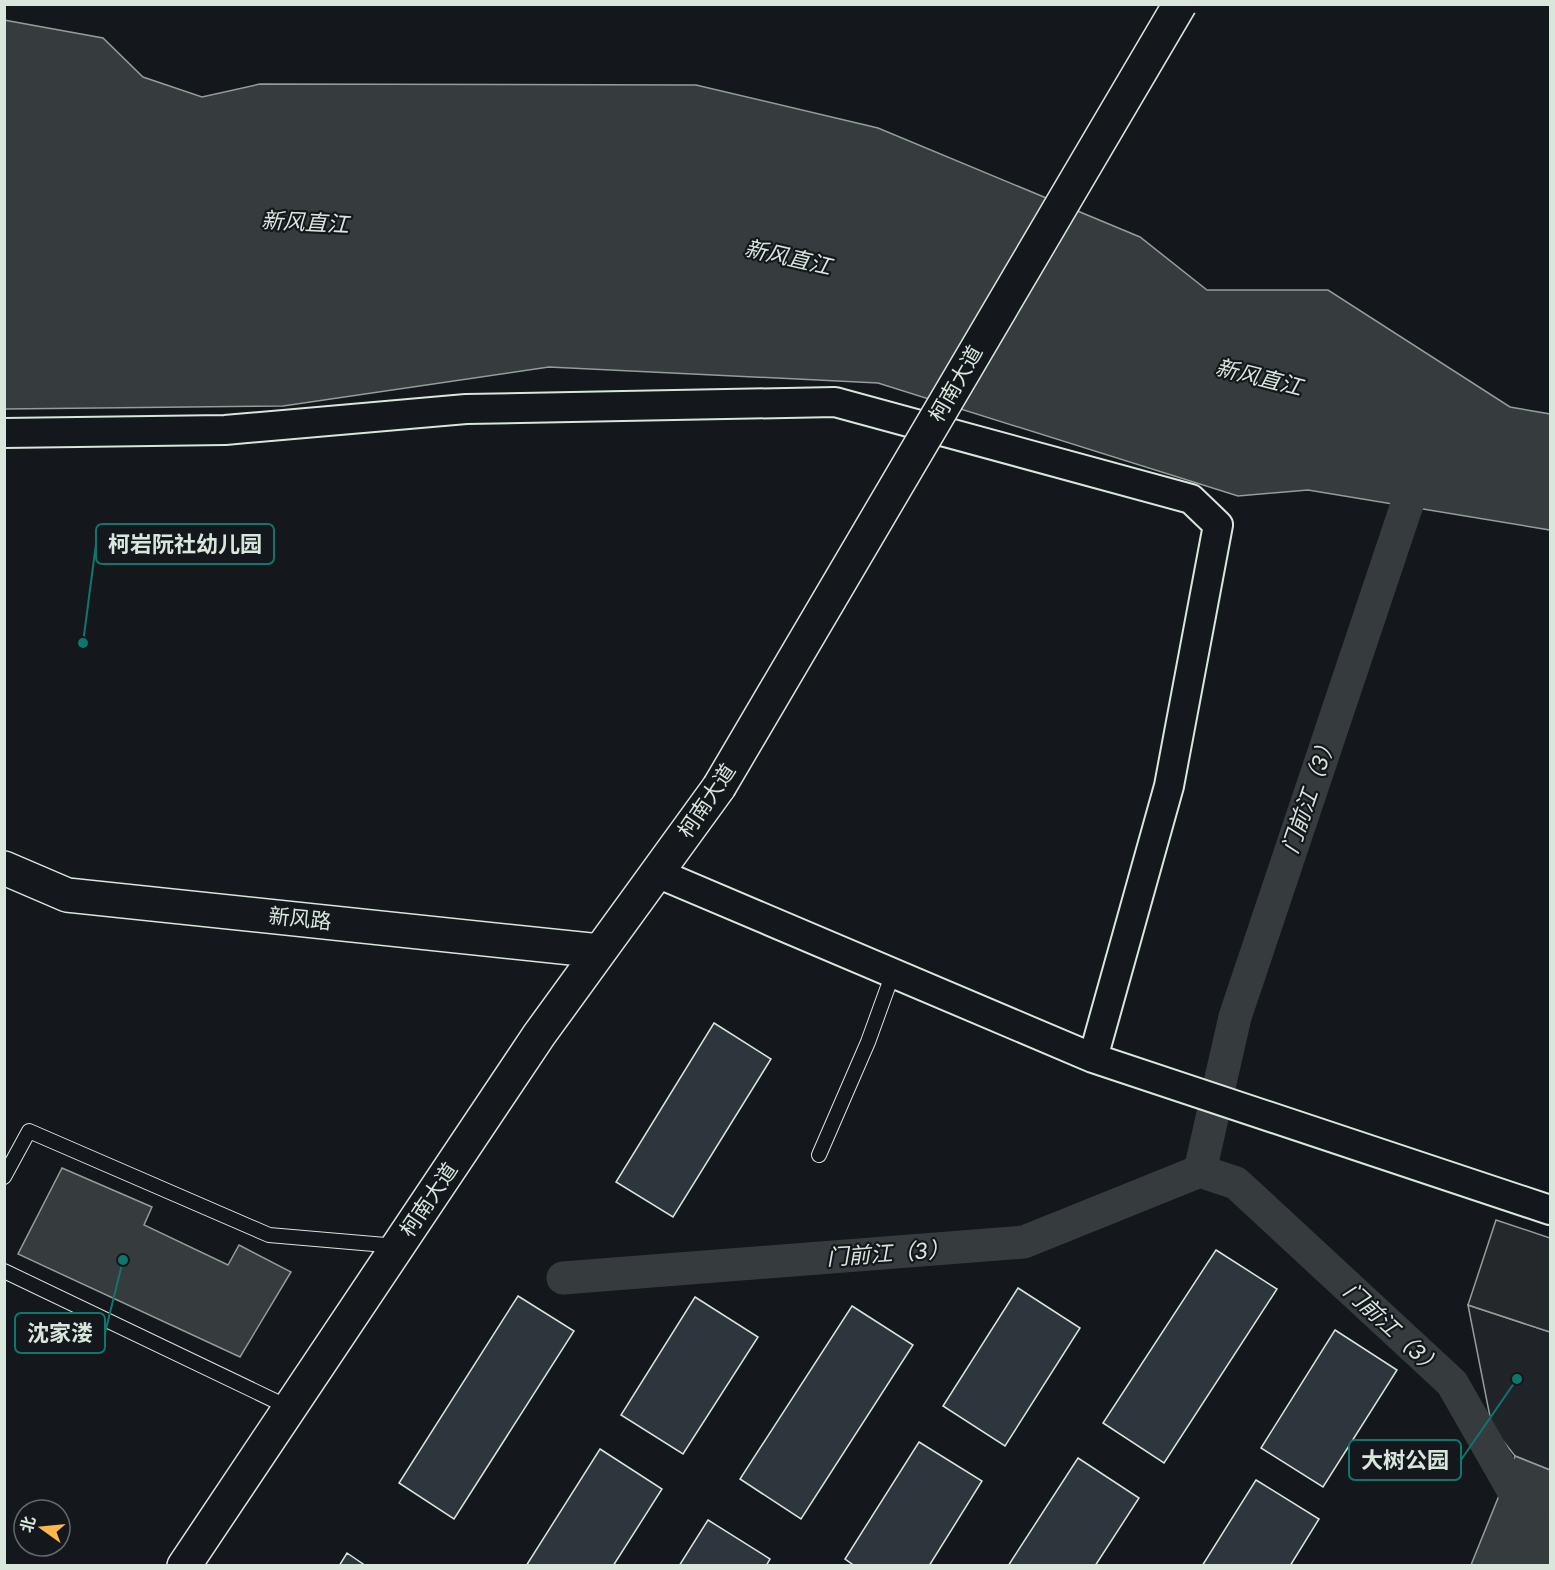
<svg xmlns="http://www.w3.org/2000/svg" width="1555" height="1570" viewBox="0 0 1555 1570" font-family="Inter,'Noto Sans SC',sans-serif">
<rect width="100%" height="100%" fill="#14181c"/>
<path fill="#202428" stroke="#939e99" stroke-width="1.5" d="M 1468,1305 L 1550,1332 L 1550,1470 L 1515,1456 L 1492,1427 Z"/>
<path fill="#24282b" stroke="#939e99" stroke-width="1.5" d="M 1496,1220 L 1550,1238 L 1550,1332 L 1468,1305 Z"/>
<path fill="#363b3e" stroke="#939e99" stroke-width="1.5" d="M 4,20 L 103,38 L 143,77 L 202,97 L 260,84 L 696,85 L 878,128 L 1140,237 L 1207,290 L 1328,290 L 1510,407 L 1550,414 L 1550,530 L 1308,490 L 1238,496 L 878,383 L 549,367 L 283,406 L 5,409 Z
M 62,1168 L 152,1207 L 144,1225 L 228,1265 L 239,1245 L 291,1272 L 240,1357 L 18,1254 Z
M 1515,1456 L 1550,1470 L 1550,1565 L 1471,1565 Z"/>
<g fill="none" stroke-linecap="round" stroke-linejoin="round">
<path stroke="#363b3e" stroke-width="33" d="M 1200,1171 L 1235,1017 L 1421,463
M 563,1278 L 1024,1242 L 1200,1171 L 1236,1183 L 1452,1383 L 1528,1516"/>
</g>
<path fill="#2c363c" stroke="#d8e6dc" stroke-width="1.5" d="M 714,1023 L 771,1059 L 673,1217 L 616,1182 Z
M 1216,1250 L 1277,1289 L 1164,1463 L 1103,1423 Z
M 1018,1288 L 1080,1328 L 1005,1446 L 943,1406 Z
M 518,1296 L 574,1331 L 454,1519 L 399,1483 Z
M 695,1297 L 758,1337 L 683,1454 L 621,1415 Z
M 852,1306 L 913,1345 L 801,1519 L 740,1479 Z
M 1335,1330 L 1397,1370 L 1323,1487 L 1261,1448 Z
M 919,1442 L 982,1481 L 929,1566 L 855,1566 L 845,1559 Z
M 600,1449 L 662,1489 L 613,1566 L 526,1566 Z
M 1078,1458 L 1139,1498 L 1095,1566 L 1008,1566 Z
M 1256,1480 L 1319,1519 L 1290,1566 L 1202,1566 Z
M 708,1520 L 770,1559 L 766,1566 L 679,1566 Z
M 347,1553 L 366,1566 L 339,1566 Z"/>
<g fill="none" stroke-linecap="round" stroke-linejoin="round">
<g stroke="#d8e6dc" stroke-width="16">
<path id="lane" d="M 819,1155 L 868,1042 L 893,973
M 4,1177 L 29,1131 L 269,1235 L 397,1246
M 4,1271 L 290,1408"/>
</g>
<g stroke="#d8e6dc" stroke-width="32">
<path id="street" d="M 4,433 L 225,430 L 466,409 L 835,402 L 1191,499 L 1218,525 L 1169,786 L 1093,1058
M 657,873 L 1093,1058 L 1550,1210"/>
</g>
<g stroke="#d8e6dc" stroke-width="36">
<path id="secondary" d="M 4,868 L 67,895 L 600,951
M 184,1566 L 539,1035 L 719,787"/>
</g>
<use href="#lane" stroke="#14181c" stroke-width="14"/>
<use href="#street" stroke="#14181c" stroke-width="28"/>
<use href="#secondary" stroke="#14181c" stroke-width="33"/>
<g stroke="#d8e6dc" stroke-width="36" stroke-linecap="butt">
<path id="secondary-bridge" d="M 719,787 L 1180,4"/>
</g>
<use href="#secondary-bridge" stroke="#14181c" stroke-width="33"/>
</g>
<g text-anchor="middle" stroke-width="4.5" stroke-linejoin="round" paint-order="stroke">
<g font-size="21" fill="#d8e6dc" stroke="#14181c">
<text transform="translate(956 384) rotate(-60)" y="7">柯南大道</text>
<text transform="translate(707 801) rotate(-56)" y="7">柯南大道</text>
<text transform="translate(300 919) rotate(6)" y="7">新风路</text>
<text transform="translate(429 1200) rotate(-56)" y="7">柯南大道</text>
</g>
<g font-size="22" font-style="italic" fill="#d8e6dc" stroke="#14181c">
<text transform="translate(305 222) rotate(3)" y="8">新风直江</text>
<text transform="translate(788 257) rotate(13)" y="8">新风直江</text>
<text transform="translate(1259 377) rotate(14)" y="8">新风直江</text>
<text transform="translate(1309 794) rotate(-71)" y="8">门前江（3）</text>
<text transform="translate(888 1253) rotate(-4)" y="8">门前江（3）</text>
<text transform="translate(1393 1329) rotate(43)" y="8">门前江（3）</text>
</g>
</g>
<path fill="none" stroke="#0f766e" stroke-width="2" d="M83 643L96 544M123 1260L105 1333M1517 1379L1461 1460"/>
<g fill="#0f766e" stroke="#14181c" stroke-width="2">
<circle cx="83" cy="643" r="6"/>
<circle cx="123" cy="1260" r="6"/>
<circle cx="1517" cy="1379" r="6"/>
</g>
<g fill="#14181c" stroke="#0f766e" stroke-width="2">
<rect x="96" y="524" width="178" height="40" rx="6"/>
<rect x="15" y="1313" width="90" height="40" rx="6"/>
<rect x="1349" y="1440" width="112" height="40" rx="6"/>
</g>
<g font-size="22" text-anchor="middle" font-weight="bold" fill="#d8e6dc">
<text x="185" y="552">柯岩阮社幼儿园</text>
<text x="60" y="1341">沈家溇</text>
<text x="1405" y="1468">大树公园</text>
</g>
<rect width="1555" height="1570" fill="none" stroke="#d8e6dc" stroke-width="12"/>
<g transform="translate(42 1528) rotate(285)"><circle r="28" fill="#14181c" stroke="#626a69" stroke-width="1.5"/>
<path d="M0-4.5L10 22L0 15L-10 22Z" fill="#ffb74d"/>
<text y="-9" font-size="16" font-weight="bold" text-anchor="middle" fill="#d8e6dc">北</text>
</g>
</svg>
